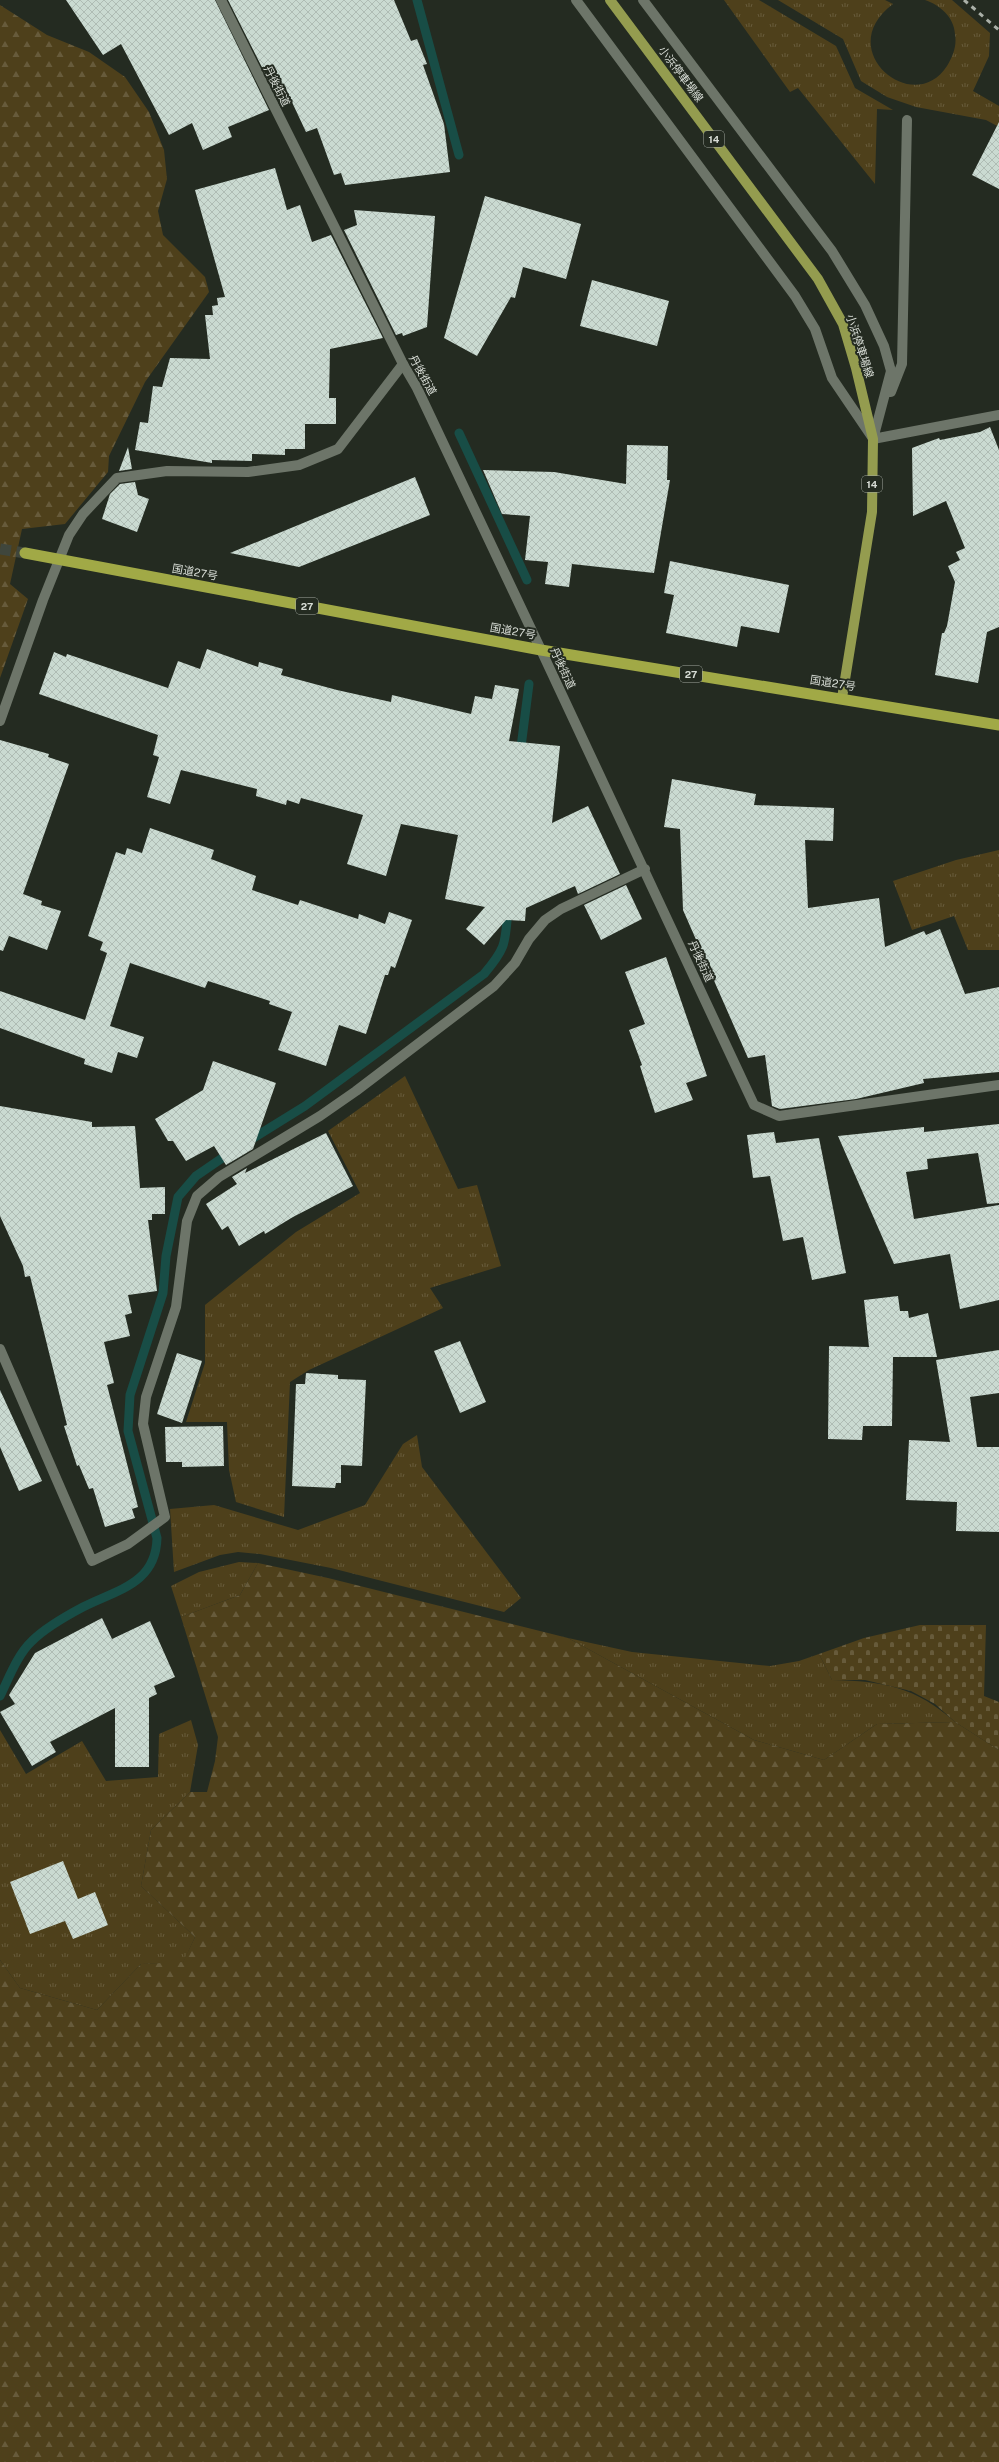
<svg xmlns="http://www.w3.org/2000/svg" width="999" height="2462" viewBox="0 0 999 2462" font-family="'Public Sans','Noto Sans JP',sans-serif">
<defs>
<pattern id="grass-tufts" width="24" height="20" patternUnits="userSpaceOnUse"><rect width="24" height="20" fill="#4e401b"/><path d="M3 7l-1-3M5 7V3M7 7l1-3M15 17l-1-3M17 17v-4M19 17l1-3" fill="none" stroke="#675b3b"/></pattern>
<pattern id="forest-firs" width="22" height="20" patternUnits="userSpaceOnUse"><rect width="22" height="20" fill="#4e401b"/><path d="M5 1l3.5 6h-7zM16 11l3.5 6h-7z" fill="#675b3b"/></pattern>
<pattern id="cemetery-stones" width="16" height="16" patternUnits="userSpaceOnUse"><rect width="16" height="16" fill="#4e401b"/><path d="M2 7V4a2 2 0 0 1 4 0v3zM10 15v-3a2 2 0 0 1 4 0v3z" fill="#675b3b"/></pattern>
<pattern id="building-cross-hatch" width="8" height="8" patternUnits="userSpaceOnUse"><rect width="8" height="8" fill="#cadad1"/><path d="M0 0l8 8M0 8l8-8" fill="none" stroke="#afbcb4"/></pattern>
</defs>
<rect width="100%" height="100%" fill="#242b21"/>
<path fill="url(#grass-tufts)" d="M 724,0 L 759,0 L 836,46 L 855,88 L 893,110 L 877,109 L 875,184 L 798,88 L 790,92 Z
M 778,0 L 885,0 L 893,4 C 831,50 914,118 947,66 C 953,56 957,46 955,34 C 954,17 940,5 925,0 L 952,0 L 990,33 L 989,56 L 973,91 L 999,106 L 999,127 L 986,120 L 916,107 L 887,97 L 861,81 L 843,39 Z
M 999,850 L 999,950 L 968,950 L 954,916 L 912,930 L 893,881 L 956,860 Z
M 405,1076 L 458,1189 L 477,1185 L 501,1266 L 430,1288 L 443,1308 L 309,1370 L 290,1382 L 284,1517 L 236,1502 L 229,1470 L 227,1422 L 186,1422 L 205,1363 L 205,1305 L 296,1232 L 360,1193 L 328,1131 Z
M 417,1435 L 422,1467 L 521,1598 L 504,1612 L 331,1568 L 260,1554 L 238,1552 L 220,1555 L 174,1572 L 170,1509 L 214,1505 L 298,1530 L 365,1505 L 403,1444 Z
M 239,1562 L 258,1563 L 240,1595 L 181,1617 L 171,1586 L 199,1572 Z
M 568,1638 L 632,1652 L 770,1666 L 799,1661 L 819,1654 L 832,1680 C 883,1681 916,1687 955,1722 L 877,1724 L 824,1760 L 754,1740 Z
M 191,1720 L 198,1745 L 190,1792 L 151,1830 L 141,1886 L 195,1937 L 183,1963 L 141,1964 L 97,2010 L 20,1988 L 0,1960 L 0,1730 L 26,1774 L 82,1741 L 106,1781 L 158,1777 L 159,1734 Z"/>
<path fill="url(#forest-firs)" d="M 0,5 L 47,35 L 89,52 L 125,77 L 149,112 L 164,150 L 167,179 L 158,211 L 163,235 L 205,277 L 209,292 L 145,382 L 109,456 L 108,472 L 65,524 L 22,529 L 10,584 L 28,599 L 0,678 Z
M 258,1563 L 328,1578 L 568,1638 L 754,1740 L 824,1760 L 877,1724 L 955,1722 L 999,1750 L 999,2462 L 0,2462 L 0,1960 L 20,1988 L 97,2010 L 141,1964 L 183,1962 L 195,1937 L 141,1886 L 151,1830 L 190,1792 L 207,1792 L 215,1761 L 218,1737 L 181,1617 L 240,1595 Z"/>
<path fill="url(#cemetery-stones)" d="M 920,1625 L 986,1625 L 984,1696 L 999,1702 L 999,1750 L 955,1722 L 935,1704 L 911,1691 L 865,1680 L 832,1680 L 819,1654 L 864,1638 Z"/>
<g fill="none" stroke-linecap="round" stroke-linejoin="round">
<path stroke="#184d46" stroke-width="9" d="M 417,0 L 459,155
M 459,433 L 527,580
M 520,755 L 529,684
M 247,1142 L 305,1106 L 484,974 C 507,947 505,943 508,909
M 0,1696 C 9,1678 17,1655 32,1641 C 46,1627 66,1616 83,1607 C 116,1590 156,1584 157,1538 L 128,1431 L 130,1395 L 163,1293 L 166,1256 L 178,1197 L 196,1176 L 231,1152"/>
</g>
<path fill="url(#building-cross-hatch)" d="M 66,0 L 215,0 L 269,110 L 228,127 L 232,137 L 203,150 L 192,123 L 169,135 L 121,44 L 103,55 Z
M 228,0 L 394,0 L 411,41 L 417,39 L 427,64 L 423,65 L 444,124 L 450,172 L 345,185 L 341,173 L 334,175 L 317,128 L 306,132 L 291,100 L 281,105 Z
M 999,122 L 999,189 L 972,175 Z
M 275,168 L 287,210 L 300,205 L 312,242 L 331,235 L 383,338 L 330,349 L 329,398 L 336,398 L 336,424 L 305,424 L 305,449 L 285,449 L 285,455 L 252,454 L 252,461 L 212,460 L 212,463 L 135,450 L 140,422 L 148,423 L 153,386 L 162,387 L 170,358 L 210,359 L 205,315 L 213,315 L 212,306 L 218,305 L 217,298 L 225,297 L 195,190 Z
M 485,196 L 581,224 L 566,279 L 523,267 L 515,298 L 511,297 L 477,356 L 444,338 Z
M 354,210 L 435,216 L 427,327 L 403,336 L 402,333 L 396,335 L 344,230 L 357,225 Z
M 592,280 L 669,301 L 657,346 L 580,326 Z
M 990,427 L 999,450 L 999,627 L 987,632 L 978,683 L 935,675 L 942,633 L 944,633 L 947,626 L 955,582 L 948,566 L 960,560 L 956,552 L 965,548 L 946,501 L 913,516 L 912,448 L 939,438 L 940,440 L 980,432 Z
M 627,445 L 668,446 L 667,480 L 670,480 L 654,573 L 572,564 L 569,587 L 545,584 L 548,562 L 525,560 L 530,516 L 502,514 L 483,470 L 554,472 L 626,484 Z
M 128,447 L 132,469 L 119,471 Z
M 415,477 L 430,515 L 299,567 L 230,553 Z
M 135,482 L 138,495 L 149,499 L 137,532 L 102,519 L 110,494 L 120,484 Z
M 670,561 L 789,585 L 779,633 L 741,626 L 737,647 L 666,633 L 674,595 L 664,593 Z
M 207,649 L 258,667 L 259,662 L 283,669 L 281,675 L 337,690 L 391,702 L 392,695 L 471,714 L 475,696 L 492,699 L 495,685 L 519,689 L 509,741 L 560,746 L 552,823 L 588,806 L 620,874 L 578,894 L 575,886 L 526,908 L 525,921 L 506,920 L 484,945 L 466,929 L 485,907 L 445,899 L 458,835 L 401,824 L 386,876 L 347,864 L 363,815 L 301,798 L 299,804 L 287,800 L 286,805 L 256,796 L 257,789 L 181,770 L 170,804 L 147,797 L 159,757 L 153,755 L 158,735 L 39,694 L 54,652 L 66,657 L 67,654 L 168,688 L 178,661 L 200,669 Z
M 0,740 L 49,754 L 48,757 L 69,764 L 23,894 L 42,901 L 41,905 L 61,911 L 47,950 L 9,936 L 3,951 L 0,950 Z
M 672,779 L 756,794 L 754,805 L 834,808 L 833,841 L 805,840 L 808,908 L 879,898 L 885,947 L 924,931 L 926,935 L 940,929 L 965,994 L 999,987 L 999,1072 L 923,1079 L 924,1083 L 856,1099 L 780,1109 L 772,1106 L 765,1055 L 748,1058 L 683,910 L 680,829 L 664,827 Z
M 150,828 L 214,850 L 211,859 L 256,876 L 252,890 L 298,905 L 300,900 L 358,919 L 359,914 L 385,924 L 389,912 L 412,920 L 395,968 L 391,966 L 388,975 L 385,975 L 366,1034 L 339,1025 L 326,1066 L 278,1050 L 292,1012 L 269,1004 L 270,1001 L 208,981 L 205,988 L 130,963 L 110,1026 L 144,1037 L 137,1058 L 118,1052 L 112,1073 L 84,1064 L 85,1059 L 0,1028 L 0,991 L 85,1020 L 107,953 L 100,950 L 103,942 L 88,936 L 116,852 L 125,855 L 127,848 L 142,853 Z
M 626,885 L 642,919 L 601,940 L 584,905 Z
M 666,957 L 707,1076 L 686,1083 L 693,1100 L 655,1113 L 640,1066 L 642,1065 L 629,1030 L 645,1024 L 625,972 Z
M 213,1061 L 276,1083 L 253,1149 L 226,1165 L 214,1146 L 186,1161 L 173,1141 L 168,1141 L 155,1119 L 203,1090 Z
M 0,1106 L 92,1122 L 92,1127 L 135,1126 L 140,1188 L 165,1187 L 165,1214 L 152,1214 L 152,1220 L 148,1220 L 157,1291 L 128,1295 L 132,1313 L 125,1315 L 130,1336 L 104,1342 L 114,1383 L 107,1385 L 138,1507 L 132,1509 L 135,1518 L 105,1527 L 93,1488 L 89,1489 L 79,1465 L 77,1466 L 64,1426 L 67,1425 L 30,1276 L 25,1277 L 23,1266 L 0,1216 Z
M 999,1124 L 999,1203 L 987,1204 L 978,1153 L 927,1159 L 928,1169 L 906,1172 L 914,1219 L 999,1205 L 999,1300 L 960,1309 L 950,1254 L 894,1264 L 838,1136 L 924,1127 L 924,1132 Z
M 774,1132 L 776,1143 L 819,1138 L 846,1273 L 812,1280 L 803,1237 L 783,1241 L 770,1176 L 753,1178 L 747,1135 Z
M 326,1133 L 353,1186 L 293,1217 L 265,1234 L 264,1231 L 239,1246 L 228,1226 L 222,1230 L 206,1204 L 237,1184 L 232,1177 L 247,1168 L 245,1173 Z
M 898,1296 L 900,1311 L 908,1311 L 909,1318 L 928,1313 L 937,1357 L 893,1357 L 892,1426 L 863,1426 L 862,1440 L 828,1439 L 829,1346 L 869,1347 L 864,1300 Z
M 460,1341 L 486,1402 L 460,1413 L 434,1351 Z
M 999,1350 L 999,1393 L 970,1397 L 977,1447 L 999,1447 L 999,1532 L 956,1531 L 957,1502 L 906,1500 L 909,1440 L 950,1442 L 936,1360 Z
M 177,1353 L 202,1361 L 182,1423 L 157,1414 Z
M 306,1373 L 338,1375 L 338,1379 L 366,1380 L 362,1466 L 341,1465 L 341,1483 L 336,1483 L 335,1488 L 292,1486 L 296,1384 L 305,1384 Z
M 0,1390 L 42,1481 L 19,1491 L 0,1447 Z
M 223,1426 L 224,1466 L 182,1467 L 182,1462 L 166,1462 L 165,1427 Z
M 102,1618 L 112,1639 L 150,1621 L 175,1677 L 154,1686 L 157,1694 L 149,1698 L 149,1767 L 115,1767 L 115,1708 L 50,1742 L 56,1752 L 32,1766 L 0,1712 L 15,1704 L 9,1695 L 35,1653 Z
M 63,1861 L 78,1899 L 95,1892 L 108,1925 L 73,1939 L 65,1921 L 30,1934 L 10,1882 Z"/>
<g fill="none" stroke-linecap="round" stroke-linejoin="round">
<path stroke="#3f463c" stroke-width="11" stroke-dasharray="11 5.5" stroke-linecap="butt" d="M 0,549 L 25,553"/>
<path stroke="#6d7569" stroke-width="10" d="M 576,0 L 795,296 L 815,329 L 832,378 L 872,437
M 643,0 L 832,251 L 865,305 L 884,346 L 891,371 L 873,439
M 891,392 L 902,364 L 907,120
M 873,439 L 999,415
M 541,650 L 754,1105 L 779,1116 L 999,1085
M 0,721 L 43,600 L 69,535 L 83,514 L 117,478 L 167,471 L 248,472 L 299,465 L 338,449 L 403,364
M 0,1349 L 92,1561 L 128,1544 L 165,1517 L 143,1424 L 146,1397 L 176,1307 L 187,1221 L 197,1196 L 219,1177 L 320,1116 L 356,1091 L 494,986 L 515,963 L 529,939 L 545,920 L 561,909 L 645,869"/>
<path stroke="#6d7569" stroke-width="10" d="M 221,0 L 403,364 L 417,388 L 541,650"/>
<path stroke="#949c4f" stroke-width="10" d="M 610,0 L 818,279 L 843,324 L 856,368 L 873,439 L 872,512 L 842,698"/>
<path stroke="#a1a946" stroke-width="11" d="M 25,553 L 541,650 L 999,725"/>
<path stroke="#aab0a8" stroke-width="3" stroke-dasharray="5 5" stroke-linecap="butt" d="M 964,0 L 999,30"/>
</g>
<g text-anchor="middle" stroke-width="4" stroke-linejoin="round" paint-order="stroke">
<g fill="#242b21" stroke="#a2a8a0" stroke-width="1">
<rect x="704" y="131" width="20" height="16" rx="3"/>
<rect x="862" y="476" width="20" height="16" rx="3"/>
<rect x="296" y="598" width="22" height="16" rx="3"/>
<rect x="680" y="666" width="22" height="16" rx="3"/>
</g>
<g font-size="10" font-weight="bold" fill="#d8ddd6">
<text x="714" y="143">14</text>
<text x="872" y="488">14</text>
<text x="307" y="610">27</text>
<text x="691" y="678">27</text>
</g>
<g font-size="11" fill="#d8ddd6" stroke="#242b21">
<text transform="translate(681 74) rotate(53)" y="4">小浜停車場線</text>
<text transform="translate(277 86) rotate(63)" y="4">丹後街道</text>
<text transform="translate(860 346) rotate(72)" y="4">小浜停車場線</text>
<text transform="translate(423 375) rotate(61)" y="4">丹後街道</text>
<text transform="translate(195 572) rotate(10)" y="4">国道27号</text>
<text transform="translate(513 631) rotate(10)" y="4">国道27号</text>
<text transform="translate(563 668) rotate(65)" y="4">丹後街道</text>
<text transform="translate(833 683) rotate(9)" y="4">国道27号</text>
<text transform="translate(701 961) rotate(65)" y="4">丹後街道</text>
</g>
</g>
</svg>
